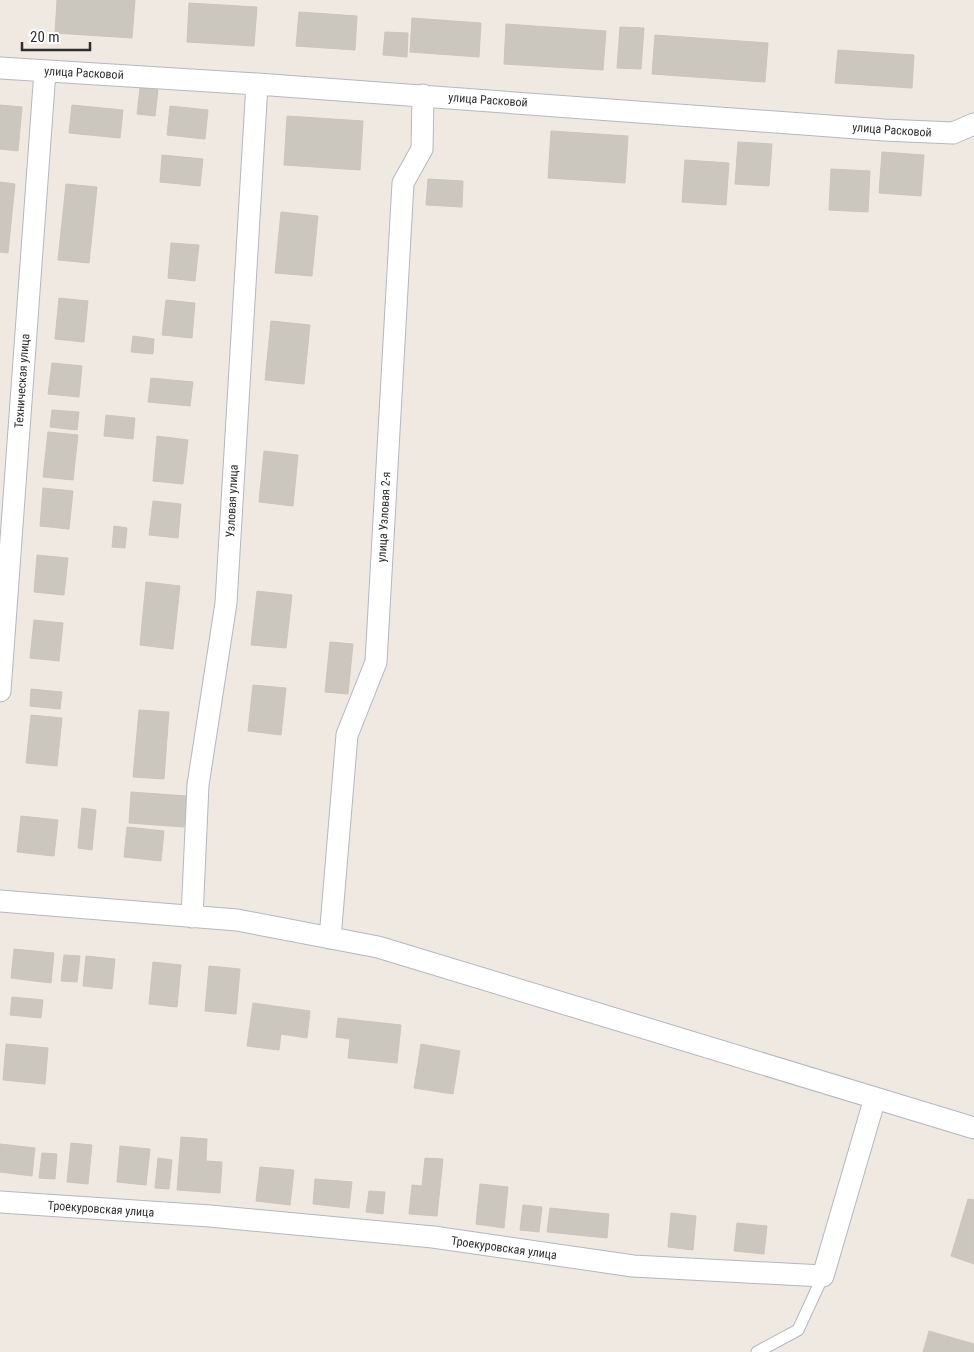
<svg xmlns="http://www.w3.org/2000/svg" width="974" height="1352" viewBox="0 0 974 1352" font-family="'Roboto Condensed',sans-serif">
<rect width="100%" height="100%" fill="#efe9e1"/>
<path fill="#cbc7bf" stroke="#cbc5ba" d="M 57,0 L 135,0 L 132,38 L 55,33 Z
M 189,3 L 257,7 L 254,46 L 187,42 Z
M 299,12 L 357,16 L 355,50 L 296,46 Z
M 412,18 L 481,23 L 479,57 L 410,52 Z
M 506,24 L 606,31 L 603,70 L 504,64 Z
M 620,27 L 644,28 L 641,69 L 617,68 Z
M 385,32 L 408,33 L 407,57 L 383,55 Z
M 655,35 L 768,43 L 765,82 L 652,74 Z
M 838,50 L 914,55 L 912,88 L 835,83 Z
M 140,88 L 158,90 L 155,116 L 137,114 Z
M 0,105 L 22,107 L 18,151 L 0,149 Z
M 72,105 L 123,110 L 120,138 L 69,133 Z
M 170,106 L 208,110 L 205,139 L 167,135 Z
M 287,116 L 363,121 L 360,170 L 284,165 Z
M 551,131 L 628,136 L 625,183 L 548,178 Z
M 738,142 L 772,144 L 769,186 L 735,184 Z
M 882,152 L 924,155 L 921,196 L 879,193 Z
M 162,155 L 203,159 L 200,186 L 160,182 Z
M 685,160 L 729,163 L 726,205 L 682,202 Z
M 831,169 L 870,171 L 868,212 L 829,210 Z
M 428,179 L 463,181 L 462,207 L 426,205 Z
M 0,182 L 15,184 L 8,253 L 0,252 Z
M 66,184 L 97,187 L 89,263 L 58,260 Z
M 281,212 L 318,216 L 312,276 L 275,273 Z
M 171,243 L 199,245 L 195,281 L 168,278 Z
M 59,298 L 88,301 L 84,342 L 55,339 Z
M 166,300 L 195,303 L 192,338 L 162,335 Z
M 271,321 L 310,325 L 304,384 L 265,380 Z
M 133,336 L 154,339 L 153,354 L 131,352 Z
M 52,363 L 82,366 L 79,397 L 48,394 Z
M 151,378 L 193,382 L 190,406 L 148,402 Z
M 52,410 L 79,412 L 77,430 L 50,427 Z
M 106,415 L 135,418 L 133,439 L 104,436 Z
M 48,432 L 78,435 L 73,480 L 43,477 Z
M 157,436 L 188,440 L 183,484 L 153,481 Z
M 264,451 L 298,455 L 293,506 L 259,502 Z
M 43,488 L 73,491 L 69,529 L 40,526 Z
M 153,501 L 181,504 L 178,538 L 149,535 Z
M 114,526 L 127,528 L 125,548 L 112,547 Z
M 37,555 L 68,558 L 64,595 L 34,592 Z
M 146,582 L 180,586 L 173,649 L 140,645 Z
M 257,591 L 292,595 L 286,648 L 251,645 Z
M 34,620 L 63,623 L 59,661 L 30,658 Z
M 330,642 L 353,644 L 348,694 L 325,692 Z
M 253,685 L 286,688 L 281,735 L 248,731 Z
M 31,689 L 62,692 L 60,709 L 30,706 Z
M 139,710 L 169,712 L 164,779 L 133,777 Z
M 31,715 L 62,718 L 57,766 L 26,763 Z
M 131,792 L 187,796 L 184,827 L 129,823 Z
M 82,808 L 96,810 L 92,850 L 78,848 Z
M 21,816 L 58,820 L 54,856 L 17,852 Z
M 127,827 L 164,831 L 161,861 L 124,857 Z
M 14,949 L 54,953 L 51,983 L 11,978 Z
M 64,955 L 80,956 L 77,982 L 61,981 Z
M 86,956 L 115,959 L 112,989 L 83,986 Z
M 153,962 L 181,965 L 177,1007 L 149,1004 Z
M 209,966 L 240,969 L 236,1014 L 205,1011 Z
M 12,997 L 43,1000 L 41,1018 L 10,1015 Z
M 253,1003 L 310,1011 L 307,1038 L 281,1034 L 279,1050 L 247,1046 Z
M 338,1018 L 401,1025 L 397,1063 L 348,1058 L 350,1039 L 336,1037 Z
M 6,1044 L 48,1048 L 45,1084 L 3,1080 Z
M 421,1044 L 460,1051 L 453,1094 L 414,1088 Z
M 181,1137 L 207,1139 L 206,1161 L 222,1162 L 220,1193 L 177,1190 Z
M 71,1143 L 92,1145 L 88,1184 L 67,1182 Z
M 0,1144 L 35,1148 L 32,1176 L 0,1172 Z
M 120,1146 L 150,1149 L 146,1185 L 117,1182 Z
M 42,1153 L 57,1154 L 55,1179 L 39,1178 Z
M 158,1158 L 172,1160 L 169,1189 L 155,1188 Z
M 425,1158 L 443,1159 L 437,1216 L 409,1214 L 412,1185 L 422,1186 Z
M 260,1167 L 294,1170 L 290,1205 L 256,1201 Z
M 315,1179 L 352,1182 L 349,1208 L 313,1204 Z
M 480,1184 L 508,1187 L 504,1228 L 476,1224 Z
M 369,1191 L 385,1192 L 383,1214 L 366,1212 Z
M 968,1199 L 974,1200 L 974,1264 L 951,1256 Z
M 523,1205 L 542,1207 L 539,1232 L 520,1230 Z
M 550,1208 L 609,1214 L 607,1238 L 547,1232 Z
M 671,1213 L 696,1216 L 693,1250 L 668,1247 Z
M 737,1223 L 767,1226 L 764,1254 L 734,1251 Z
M 929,1331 L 974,1344 L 974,1352 L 923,1352 Z"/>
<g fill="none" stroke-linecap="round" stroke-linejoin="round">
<g stroke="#b4b7c1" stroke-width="13">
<path id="service" d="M 757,1352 L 798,1330 L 823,1276"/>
</g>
<g stroke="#b4b7c1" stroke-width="23">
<path id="minor" d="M 0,68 L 257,84 L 884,130 L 953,133 L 974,124
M 0,691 L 45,71
M 0,901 L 237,920 L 378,947 L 974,1128
M 192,917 L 198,785 L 226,603 L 257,84
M 330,938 L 347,735 L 376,662 L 403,183 L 422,149 L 423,95
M 0,1202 L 210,1216 L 433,1237 L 633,1266 L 823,1276 L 875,1098"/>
</g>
<use href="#service" stroke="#fff" stroke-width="11"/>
<use href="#minor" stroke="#fff" stroke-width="21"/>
</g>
<g text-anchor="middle" stroke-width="4" stroke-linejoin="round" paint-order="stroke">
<g font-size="12" fill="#2e2e2e" stroke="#fff">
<text transform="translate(84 73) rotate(3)" y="4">улица Расковой</text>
<text transform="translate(488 100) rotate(4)" y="4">улица Расковой</text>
<text transform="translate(892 130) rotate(4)" y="4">улица Расковой</text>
<text transform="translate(22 381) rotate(-86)" y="4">Техническая улица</text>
<text transform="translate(232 501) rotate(-87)" y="4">Узловая улица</text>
<text transform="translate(384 517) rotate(-87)" y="4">улица Узловая 2-я</text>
<text transform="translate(101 1209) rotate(4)" y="4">Троекуровская улица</text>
<text transform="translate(504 1248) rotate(8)" y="4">Троекуровская улица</text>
</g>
</g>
<path d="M22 42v8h68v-8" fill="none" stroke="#2e2e2e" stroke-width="2.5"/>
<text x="30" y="42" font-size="15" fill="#2e2e2e" stroke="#ffffff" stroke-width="4" paint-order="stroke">20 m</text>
</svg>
